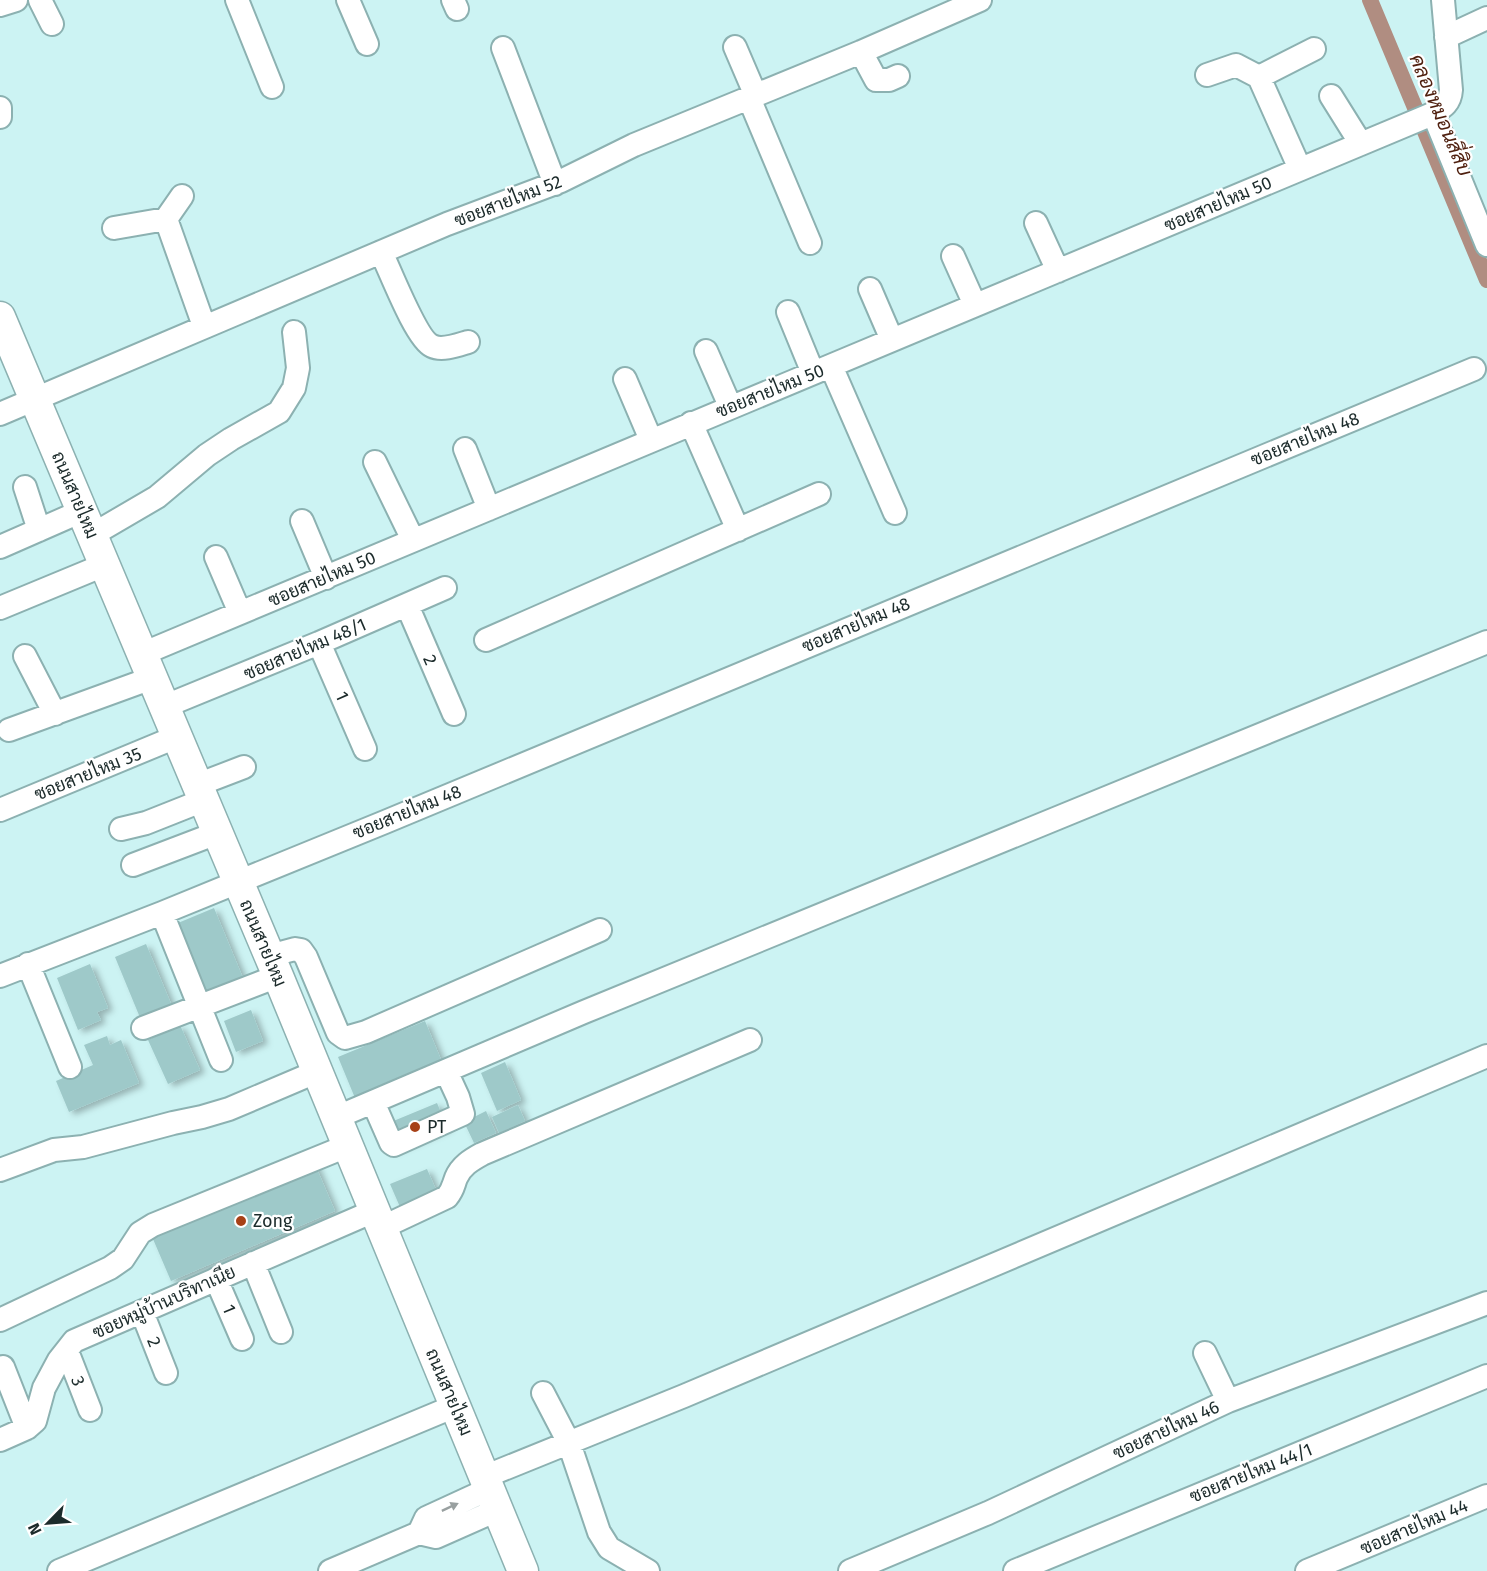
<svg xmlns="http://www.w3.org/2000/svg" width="1487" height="1571" viewBox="0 0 1487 1571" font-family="'Fira Sans',Sarabun,sans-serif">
<defs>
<filter id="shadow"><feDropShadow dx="5" dy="3" stdDeviation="3" flood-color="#0004"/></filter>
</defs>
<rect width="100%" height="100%" fill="#ccf3f3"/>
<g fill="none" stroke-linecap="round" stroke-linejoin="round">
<path stroke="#b08d81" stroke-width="16" d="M 1370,0 L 1487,280"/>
</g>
<path fill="#9ec9c9" filter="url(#shadow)" d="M 214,908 L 243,978 L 207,993 L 178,923 Z
M 146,944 L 172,1006 L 141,1020 L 115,957 Z
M 90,964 L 108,1008 L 97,1012 L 101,1020 L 78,1030 L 57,978 Z
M 251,1010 L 263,1041 L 236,1052 L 224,1021 Z
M 425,1021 L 442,1062 L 355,1098 L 338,1057 Z
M 180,1025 L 200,1070 L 168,1084 L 148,1040 Z
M 107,1036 L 110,1045 L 121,1040 L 139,1083 L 69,1112 L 56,1081 L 93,1065 L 84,1045 Z
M 505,1062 L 521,1100 L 497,1111 L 481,1073 Z
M 437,1103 L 447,1127 L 389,1151 L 379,1127 Z
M 518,1105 L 525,1121 L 499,1133 L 492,1117 Z
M 486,1111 L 496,1133 L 474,1143 L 464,1122 Z
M 314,1162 L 335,1211 L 171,1281 L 150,1232 Z
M 427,1169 L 437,1192 L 400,1207 L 390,1184 Z"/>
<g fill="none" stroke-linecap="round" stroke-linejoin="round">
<g stroke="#8cb1b1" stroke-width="26">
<path id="minor" d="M 40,0 L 52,24
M 237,0 L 272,87
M 348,0 L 367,44
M 453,0 L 457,9
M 0,5 L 16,0
M 1446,37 L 1487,18
M 735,47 L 756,96
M 503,48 L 555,184
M 861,52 L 876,80 L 889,80 L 898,76
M 1207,75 L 1236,65 L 1259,77
M 1331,96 L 1361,144
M 749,98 L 810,243
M 0,108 L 0,117
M 1433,113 L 1487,245
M 1300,169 L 1259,77 L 1314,49
M 182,196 L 166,219 L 204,326
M 1036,223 L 1058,271
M 114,228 L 166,219
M 381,252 C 390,270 416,339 432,346 C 442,351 458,345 468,342
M 953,256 L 975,305
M 870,289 L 892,340
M 788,312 L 813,373
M 706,351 L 730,406
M 831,366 L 895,513
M 625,379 L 651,440
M 0,414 L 447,224 L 561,181 L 634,145 L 861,52 L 980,0
M 691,423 L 738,530
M 465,449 L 489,509
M 375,462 L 413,540
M 25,487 L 39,530
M 302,521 L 326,578
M 92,535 L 157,497 L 207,455 L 231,439 L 279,412 L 294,388 L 298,368 L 294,332
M 0,547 L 82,511
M 216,557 L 240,613
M 407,605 L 454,714
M 0,608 L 104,565
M 486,640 L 819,494
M 319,643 L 365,749
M 142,654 L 1430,115 C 1441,108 1450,105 1451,90 L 1443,0
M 25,656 L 55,714
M 163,707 L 319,643 L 445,588
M 9,730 L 152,678
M 197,785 L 244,767
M 0,810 L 176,737
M 121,829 L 146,823 L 204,800
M 133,865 L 217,833
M 162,913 L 221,1060
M 269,956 L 295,949 L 301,950 L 306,957 L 338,1033 L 345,1038 L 366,1032 L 600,930
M 28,964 L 70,1067
M 0,976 L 162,913 L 385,822 L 1474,369
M 143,1028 L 278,976
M 373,1102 L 391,1143 L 394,1145 L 463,1114 L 458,1097 L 446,1071
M 335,1118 L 584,1012 L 1487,642
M 0,1170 L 54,1150 L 83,1147 L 173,1123 L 202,1117 L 229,1109 L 316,1072
M 381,1228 L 447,1197 C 453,1190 453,1186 456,1178 C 461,1166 471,1160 482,1154 L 750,1040
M 253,1263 L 281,1332
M 216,1279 L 242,1339
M 142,1312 L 166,1373
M 0,1320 L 110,1268 L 123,1259 L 140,1233 L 153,1225 L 347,1146
M 67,1351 L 90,1410
M 1205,1353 L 1228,1401
M 3,1367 L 27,1428
M 543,1393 L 569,1443 L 599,1532 L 609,1548 L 648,1571
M 0,1440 L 27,1428 L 35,1421 L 44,1388 L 59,1360 L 74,1341 L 374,1211
M 484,1477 L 684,1396 L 1487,1056
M 419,1533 L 426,1518 L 489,1489
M 419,1533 L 436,1537 L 497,1510
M 59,1571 L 455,1406
M 330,1571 L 419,1533
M 850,1571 L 988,1513 L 1228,1401 L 1487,1303
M 1015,1571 L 1487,1376
M 1307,1571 L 1487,1496"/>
</g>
<g stroke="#8cb1b1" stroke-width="33">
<path id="major" d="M 0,317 L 278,976 L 523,1571"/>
</g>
<use href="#minor" stroke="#fff" stroke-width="22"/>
<use href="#major" stroke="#fff" stroke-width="30"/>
</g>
<defs><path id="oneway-solid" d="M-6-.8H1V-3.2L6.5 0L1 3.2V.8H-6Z" transform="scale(1.5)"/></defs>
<use fill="#99a0a0" href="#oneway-solid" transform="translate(450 1507) rotate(-25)"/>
<g fill="#a74117" stroke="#fff" stroke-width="2">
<circle cx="415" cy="1127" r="6"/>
<circle cx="241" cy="1221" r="6"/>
</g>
<g text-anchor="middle" stroke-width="4.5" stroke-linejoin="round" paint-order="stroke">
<g font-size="18" fill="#1c2b2b" stroke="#fff">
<text transform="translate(508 201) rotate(-21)" y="6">ซอยสายไหม 52</text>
<text transform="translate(1218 204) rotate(-23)" y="6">ซอยสายไหม 50</text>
<text transform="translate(770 391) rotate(-22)" y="6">ซอยสายไหม 50</text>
<text transform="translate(1305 439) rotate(-22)" y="6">ซอยสายไหม 48</text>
<text transform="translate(75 495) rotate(67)" y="6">ถนนสายไหม</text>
<text transform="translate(322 579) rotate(-23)" y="6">ซอยสายไหม 50</text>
<text transform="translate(856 625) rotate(-23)" y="6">ซอยสายไหม 48</text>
<text transform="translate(305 649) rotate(-23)" y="6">ซอยสายไหม 48/1</text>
<text transform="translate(430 660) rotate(66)" y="6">2</text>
<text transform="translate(342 696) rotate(66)" y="6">1</text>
<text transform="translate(88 774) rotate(-22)" y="6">ซอยสายไหม 35</text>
<text transform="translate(407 812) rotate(-22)" y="6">ซอยสายไหม 48</text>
<text transform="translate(263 943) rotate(67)" y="6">ถนนสายไหม</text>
<text transform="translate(164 1302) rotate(-24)" y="6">ซอยหมู่บ้านบริทาเนีย</text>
<text transform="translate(229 1309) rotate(67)" y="6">1</text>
<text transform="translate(154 1342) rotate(68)" y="6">2</text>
<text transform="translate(78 1381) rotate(69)" y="6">3</text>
<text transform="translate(449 1392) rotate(67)" y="6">ถนนสายไหม</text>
<text transform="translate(1166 1430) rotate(-25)" y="6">ซอยสายไหม 46</text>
<text transform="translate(1251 1473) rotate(-22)" y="6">ซอยสายไหม 44/1</text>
<text transform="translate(1414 1527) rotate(-23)" y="6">ซอยสายไหม 44</text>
</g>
<g font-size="18" fill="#1c2b2b" stroke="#fff" text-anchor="start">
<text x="427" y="1133">PT</text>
<text x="253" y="1227">Zong</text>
</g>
<g font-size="20" font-style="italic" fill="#4f200f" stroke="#fff">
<text transform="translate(1441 115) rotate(67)" y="7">คลองหมอนสี่สิบ</text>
</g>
</g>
<g transform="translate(48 1523) rotate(245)" stroke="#ffffff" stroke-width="4.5" paint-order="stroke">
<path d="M0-4.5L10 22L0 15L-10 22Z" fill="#1c2b2b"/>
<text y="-9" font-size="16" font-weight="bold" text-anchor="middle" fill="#1c2b2b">N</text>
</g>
</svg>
